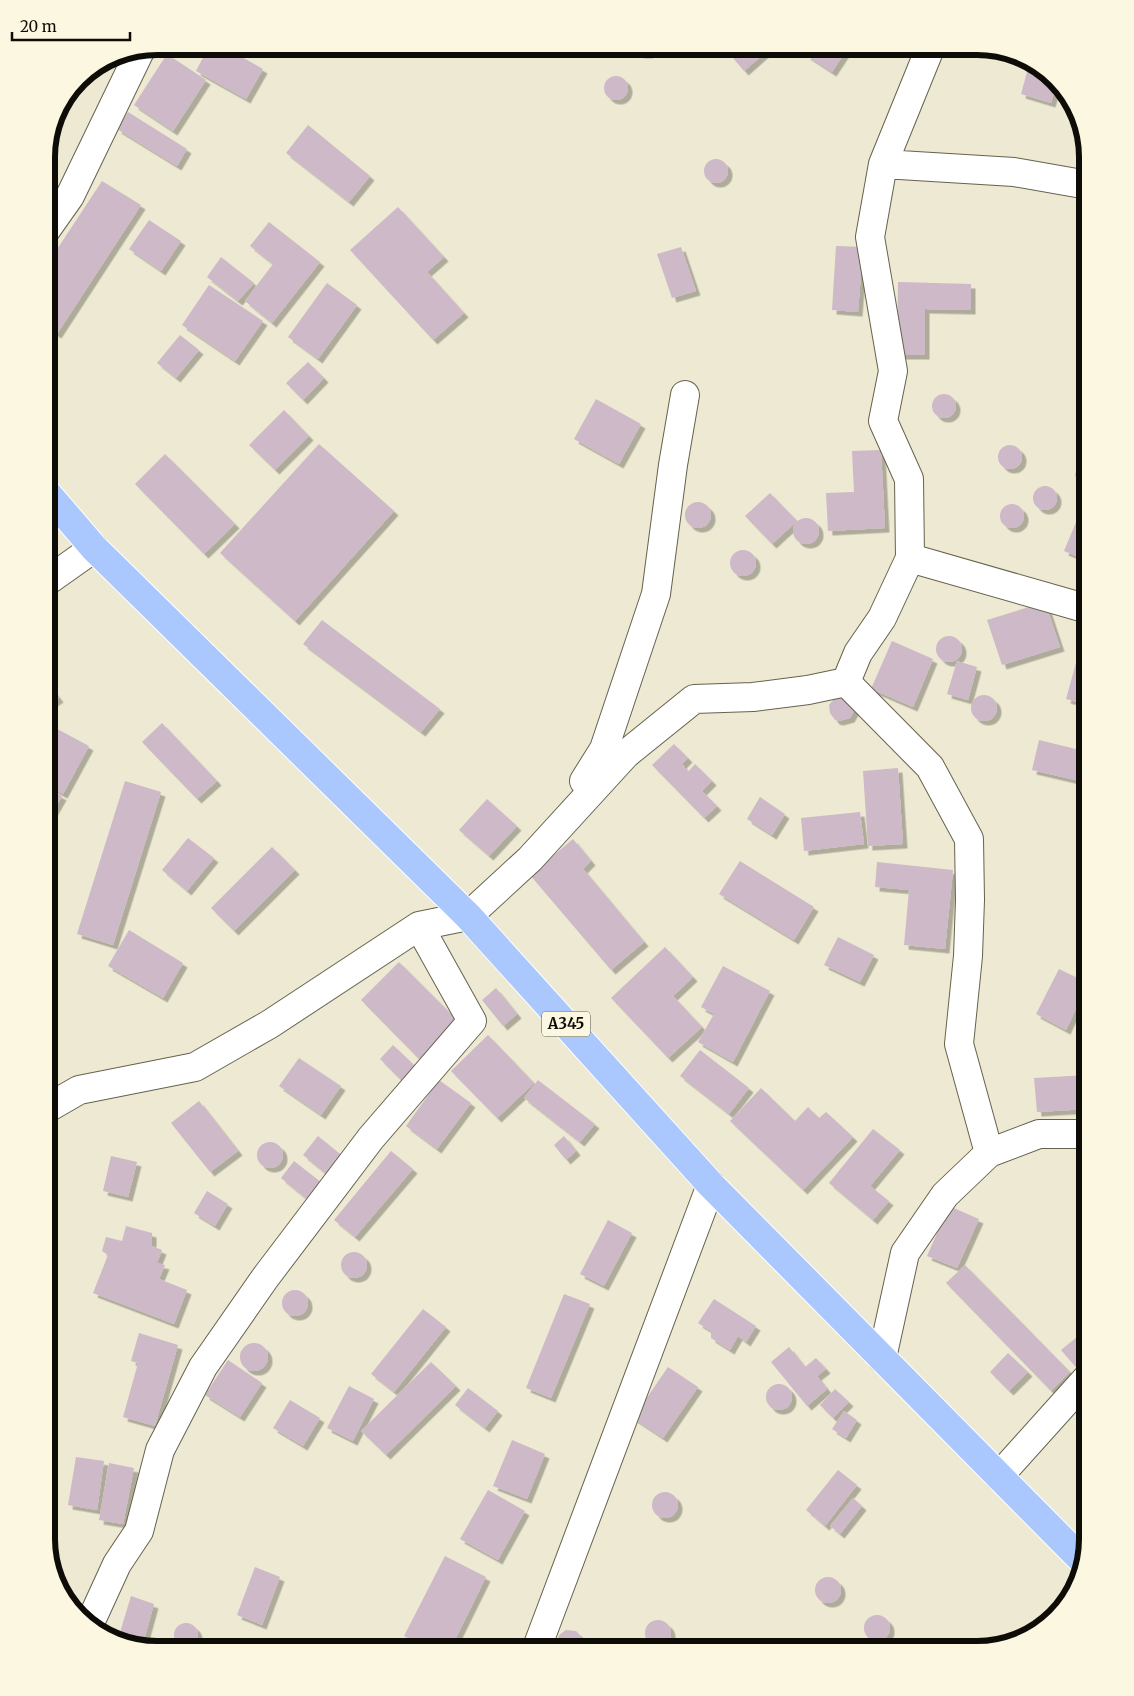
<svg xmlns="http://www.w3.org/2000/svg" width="1134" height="1696" viewBox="0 0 1134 1696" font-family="Merriweather,serif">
<defs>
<filter id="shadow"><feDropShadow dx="4.5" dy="4.5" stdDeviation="0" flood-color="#0004"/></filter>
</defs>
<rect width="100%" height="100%" fill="#ede9d3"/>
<path fill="#cdb9c8" filter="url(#shadow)" d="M 209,46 L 222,46 L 263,69 L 246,99 L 196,71 Z
M 632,46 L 655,46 L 648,54 L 640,54 L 634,50 Z
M 734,46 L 767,46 L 769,49 L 744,71 L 728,52 Z
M 812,46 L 849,46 L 832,72 L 806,55 Z
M 167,54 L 206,80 L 173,131 L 134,105 Z
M 1030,61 L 1056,85 L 1051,103 L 1021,94 Z
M604 88a12 12 0 1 1 24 0a12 12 0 1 1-24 0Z
M 128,112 L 187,149 L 177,166 L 117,129 Z
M 308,125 L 370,176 L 349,202 L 286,153 Z
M704 171a12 12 0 1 1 24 0a12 12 0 1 1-24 0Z
M 102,181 L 141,205 L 57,334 L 46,327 L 46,266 Z
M 398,207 L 444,257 L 427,272 L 464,313 L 433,340 L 350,250 Z
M 149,220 L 181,241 L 161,271 L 129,249 Z
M 269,222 L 320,262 L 272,323 L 245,301 L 273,264 L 250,246 Z
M 836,246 L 863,247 L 858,312 L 832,310 Z
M 681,247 L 696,291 L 672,298 L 657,254 Z
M 221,257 L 254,283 L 238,301 L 207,277 Z
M 898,282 L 971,284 L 971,310 L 925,309 L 925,355 L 897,355 Z
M 327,283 L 357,305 L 318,359 L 288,337 Z
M 209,285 L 263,321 L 235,361 L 182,325 Z
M 180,335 L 199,350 L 176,378 L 157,363 Z
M 308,362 L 324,378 L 303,400 L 286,383 Z
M932 406a12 12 0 1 1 24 0a12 12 0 1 1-24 0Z
M 596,399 L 641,424 L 619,464 L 574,439 Z
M 284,410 L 309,436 L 275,470 L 249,445 Z
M 319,444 L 394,511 L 295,621 L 220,553 Z
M998 457a12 12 0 1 1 24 0a12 12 0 1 1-24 0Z
M 881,450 L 885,528 L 828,531 L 826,493 L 854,492 L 852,451 Z
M 165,454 L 235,524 L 204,554 L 135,484 Z
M 1088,462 L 1088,487 L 1085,487 L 1078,483 L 1075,475 L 1077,468 L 1083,463 Z
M1033 498a12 12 0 1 1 24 0a12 12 0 1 1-24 0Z
M 770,493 L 797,521 L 772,544 L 745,516 Z
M685 515a13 13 0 1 1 26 0a13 13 0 1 1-26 0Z
M1000 516a12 12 0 1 1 24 0a12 12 0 1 1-24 0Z
M 1081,510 L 1088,513 L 1088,561 L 1064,551 Z
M793 531a13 13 0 1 1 26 0a13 13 0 1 1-26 0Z
M730 563a13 13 0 1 1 26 0a13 13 0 1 1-26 0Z
M 1045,602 L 1060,647 L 1002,665 L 987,620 Z
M 322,620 L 440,709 L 421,732 L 303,644 Z
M936 649a13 13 0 1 1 26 0a13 13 0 1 1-26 0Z
M 892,641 L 933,659 L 913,707 L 871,689 Z
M 1079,652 L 1088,654 L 1088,705 L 1066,699 Z
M 957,661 L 977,667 L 968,700 L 947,694 Z
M 46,681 L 59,698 L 46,707 Z
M 843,695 L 855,707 L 854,711 L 850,718 L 839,721 L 835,720 L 830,713 L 829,705 L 835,698 Z
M971 708a13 13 0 1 1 26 0a13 13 0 1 1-26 0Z
M 46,723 L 89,746 L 63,794 L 46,785 Z
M 162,723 L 217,781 L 197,799 L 142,742 Z
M 1039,740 L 1088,752 L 1088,783 L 1032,770 Z
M 674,744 L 688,758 L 682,764 L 688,772 L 695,764 L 712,781 L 702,791 L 717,806 L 704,818 L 652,765 Z
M 898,768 L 903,844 L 868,846 L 863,771 Z
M 125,781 L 161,792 L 113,945 L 77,934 Z
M 46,787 L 62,796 L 46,824 Z
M 760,797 L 785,814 L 772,835 L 747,819 Z
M 487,799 L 517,826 L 489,856 L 459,830 Z
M 860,812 L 864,844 L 804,851 L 801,818 Z
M 188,838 L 214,858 L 187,891 L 162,870 Z
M 573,839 L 591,861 L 583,869 L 644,942 L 611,970 L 530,875 Z
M 272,847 L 295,870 L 234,931 L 211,908 Z
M 740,861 L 814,907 L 794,940 L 719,894 Z
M 877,862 L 953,870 L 945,949 L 904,945 L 909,890 L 875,887 Z
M 129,930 L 183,963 L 163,998 L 108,966 Z
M 838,937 L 874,955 L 860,982 L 824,965 Z
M 665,947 L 693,977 L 673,996 L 702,1027 L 668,1058 L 611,998 Z
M 399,962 L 461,1024 L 422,1062 L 361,1000 Z
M 723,966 L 770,991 L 733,1062 L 698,1042 L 714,1014 L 701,1007 Z
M 1059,969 L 1088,983 L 1066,1030 L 1036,1014 Z
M 496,988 L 517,1014 L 503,1026 L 482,1000 Z
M 488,1035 L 534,1083 L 497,1118 L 451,1071 Z
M 393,1045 L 416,1067 L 403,1082 L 380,1059 Z
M 700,1050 L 749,1088 L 729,1114 L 680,1076 Z
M 299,1058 L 341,1086 L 321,1115 L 279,1086 Z
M 1088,1075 L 1088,1109 L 1037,1112 L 1034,1078 Z
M 439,1080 L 471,1103 L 437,1149 L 406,1126 Z
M 538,1080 L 595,1124 L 580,1142 L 524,1098 Z
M 761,1088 L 795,1121 L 808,1107 L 819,1118 L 826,1112 L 853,1137 L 803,1190 L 730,1121 Z
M 199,1101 L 238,1151 L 210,1172 L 171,1123 Z
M 873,1129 L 900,1150 L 870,1186 L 889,1201 L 873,1220 L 829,1183 Z
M 318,1136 L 345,1158 L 329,1176 L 303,1155 Z
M 564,1136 L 576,1151 L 566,1160 L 554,1145 Z
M257 1155a13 13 0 1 1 26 0a13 13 0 1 1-26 0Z
M 391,1151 L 413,1169 L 355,1237 L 334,1220 Z
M 111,1156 L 137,1162 L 128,1197 L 103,1191 Z
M 294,1161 L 322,1183 L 308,1200 L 281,1178 Z
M 207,1191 L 228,1204 L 215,1226 L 194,1213 Z
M 949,1206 L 979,1219 L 957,1268 L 927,1256 Z
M 608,1220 L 632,1233 L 604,1286 L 580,1274 Z
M 126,1226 L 152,1233 L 152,1246 L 162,1250 L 157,1263 L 165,1265 L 159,1279 L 187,1290 L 174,1324 L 93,1293 L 108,1255 L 102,1251 L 106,1237 L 122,1241 Z
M341 1265a13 13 0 1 1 26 0a13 13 0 1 1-26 0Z
M 965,1265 L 1070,1372 L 1051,1391 L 946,1283 Z
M282 1303a13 13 0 1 1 26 0a13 13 0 1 1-26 0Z
M 564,1294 L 590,1304 L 551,1398 L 526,1388 Z
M 714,1299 L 756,1326 L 746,1342 L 738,1336 L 730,1350 L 711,1338 L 711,1331 L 698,1323 Z
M 423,1309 L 446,1327 L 394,1392 L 371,1374 Z
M 1088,1328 L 1088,1354 L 1074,1365 L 1061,1350 Z
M 139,1333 L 178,1345 L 155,1426 L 123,1417 L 138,1363 L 131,1361 Z
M240 1357a14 14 0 1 1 28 0a14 14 0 1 1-28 0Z
M 789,1347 L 805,1367 L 816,1358 L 826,1369 L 817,1376 L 827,1389 L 807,1406 L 771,1362 Z
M 1008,1353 L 1028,1372 L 1009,1391 L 990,1372 Z
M 228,1360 L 262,1383 L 240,1417 L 205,1395 Z
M 431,1362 L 456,1386 L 386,1455 L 361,1431 Z
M 668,1367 L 698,1387 L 663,1438 L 633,1418 Z
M766 1397a13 13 0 1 1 26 0a13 13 0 1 1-26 0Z
M 349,1386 L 374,1399 L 353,1441 L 327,1428 Z
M 468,1388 L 498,1411 L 485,1428 L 455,1405 Z
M 835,1389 L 849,1402 L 833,1418 L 820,1405 Z
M 290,1400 L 320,1418 L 303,1446 L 273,1428 Z
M 844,1411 L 857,1420 L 846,1438 L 832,1429 Z
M 512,1440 L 545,1454 L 527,1499 L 493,1486 Z
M 76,1457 L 104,1461 L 97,1510 L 68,1505 Z
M 109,1463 L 134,1468 L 123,1524 L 99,1520 Z
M 838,1470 L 857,1485 L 825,1526 L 806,1510 Z
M 488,1490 L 525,1511 L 498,1560 L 460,1539 Z
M652 1505a13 13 0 1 1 26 0a13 13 0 1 1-26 0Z
M 853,1498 L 862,1506 L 840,1534 L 830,1526 Z
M 445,1556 L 486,1577 L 450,1650 L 430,1650 L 404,1636 Z
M 255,1567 L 280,1577 L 262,1625 L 237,1615 Z
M815 1590a13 13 0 1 1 26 0a13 13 0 1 1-26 0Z
M 131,1596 L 154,1604 L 142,1647 L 118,1639 Z
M864 1628a13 13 0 1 1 26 0a13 13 0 1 1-26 0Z
M645 1633a13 13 0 1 1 26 0a13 13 0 1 1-26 0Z
M174 1635a12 12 0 1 1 24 0a12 12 0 1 1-24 0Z
M 566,1630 L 576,1631 L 579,1634 L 583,1642 L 581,1650 L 560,1650 L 557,1644 L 558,1639 L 559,1635 Z"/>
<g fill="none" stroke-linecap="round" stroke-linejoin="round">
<g stroke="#65624e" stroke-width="30">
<path id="street" d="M 883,164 L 1014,172 L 1088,185
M 46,230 L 70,196 L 141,49
M 910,558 L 1088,609
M 46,582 L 94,548
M 846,682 L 930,767 L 969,839 L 970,900 L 968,956 L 959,1044 L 989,1153 L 945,1195 L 905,1253 L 882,1358
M 846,682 L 858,653 L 882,618 L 910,558 L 909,479 L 883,421 L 893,371 L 870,237 L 883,164 L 931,46
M 584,781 L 604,749 L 656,594 L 673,465 L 685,395
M 46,1109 L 79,1090 L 195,1067 L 270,1024 L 419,926 L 468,916 L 530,859 L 626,754 L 694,699 L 753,697 L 808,690 L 846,682
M 989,1153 L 1039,1134 L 1088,1134
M 999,1476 L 1088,1377
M 90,1623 L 117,1564 L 139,1531 L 160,1450 L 203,1367 L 265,1278 L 371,1138 L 472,1021 L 419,926
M 536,1650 L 711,1185"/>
</g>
<g stroke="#fff" stroke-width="30">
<path id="highway" d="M 46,492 L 94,548 L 468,916 L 711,1185 L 1082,1560"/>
</g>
<use href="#street" stroke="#fff" stroke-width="28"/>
<use href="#highway" stroke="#aac7fe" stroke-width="28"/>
</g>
<g text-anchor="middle" stroke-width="4.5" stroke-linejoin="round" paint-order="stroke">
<rect fill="#fbf7e0" stroke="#555247" stroke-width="1" x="542" y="1011.5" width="48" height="25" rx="4"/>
<g font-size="15" font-weight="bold" fill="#0e0c06">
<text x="566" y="1029">A345</text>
</g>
</g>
<path d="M0 0H1134V1696H0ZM157 55H977A102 102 0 0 1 1079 157V1539A102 102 0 0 1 977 1641H157A102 102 0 0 1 55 1539V157A102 102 0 0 1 157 55Z" fill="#fbf7e0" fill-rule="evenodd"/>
<path fill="none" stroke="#0e0c06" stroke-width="6" d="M157 55H977A102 102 0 0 1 1079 157V1539A102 102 0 0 1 977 1641H157A102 102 0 0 1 55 1539V157A102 102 0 0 1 157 55Z"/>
<path d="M12 32v8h118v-8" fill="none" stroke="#0e0c06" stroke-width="2.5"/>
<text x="20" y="32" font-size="15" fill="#0e0c06" stroke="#fbf7e0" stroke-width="4" paint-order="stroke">20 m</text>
</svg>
